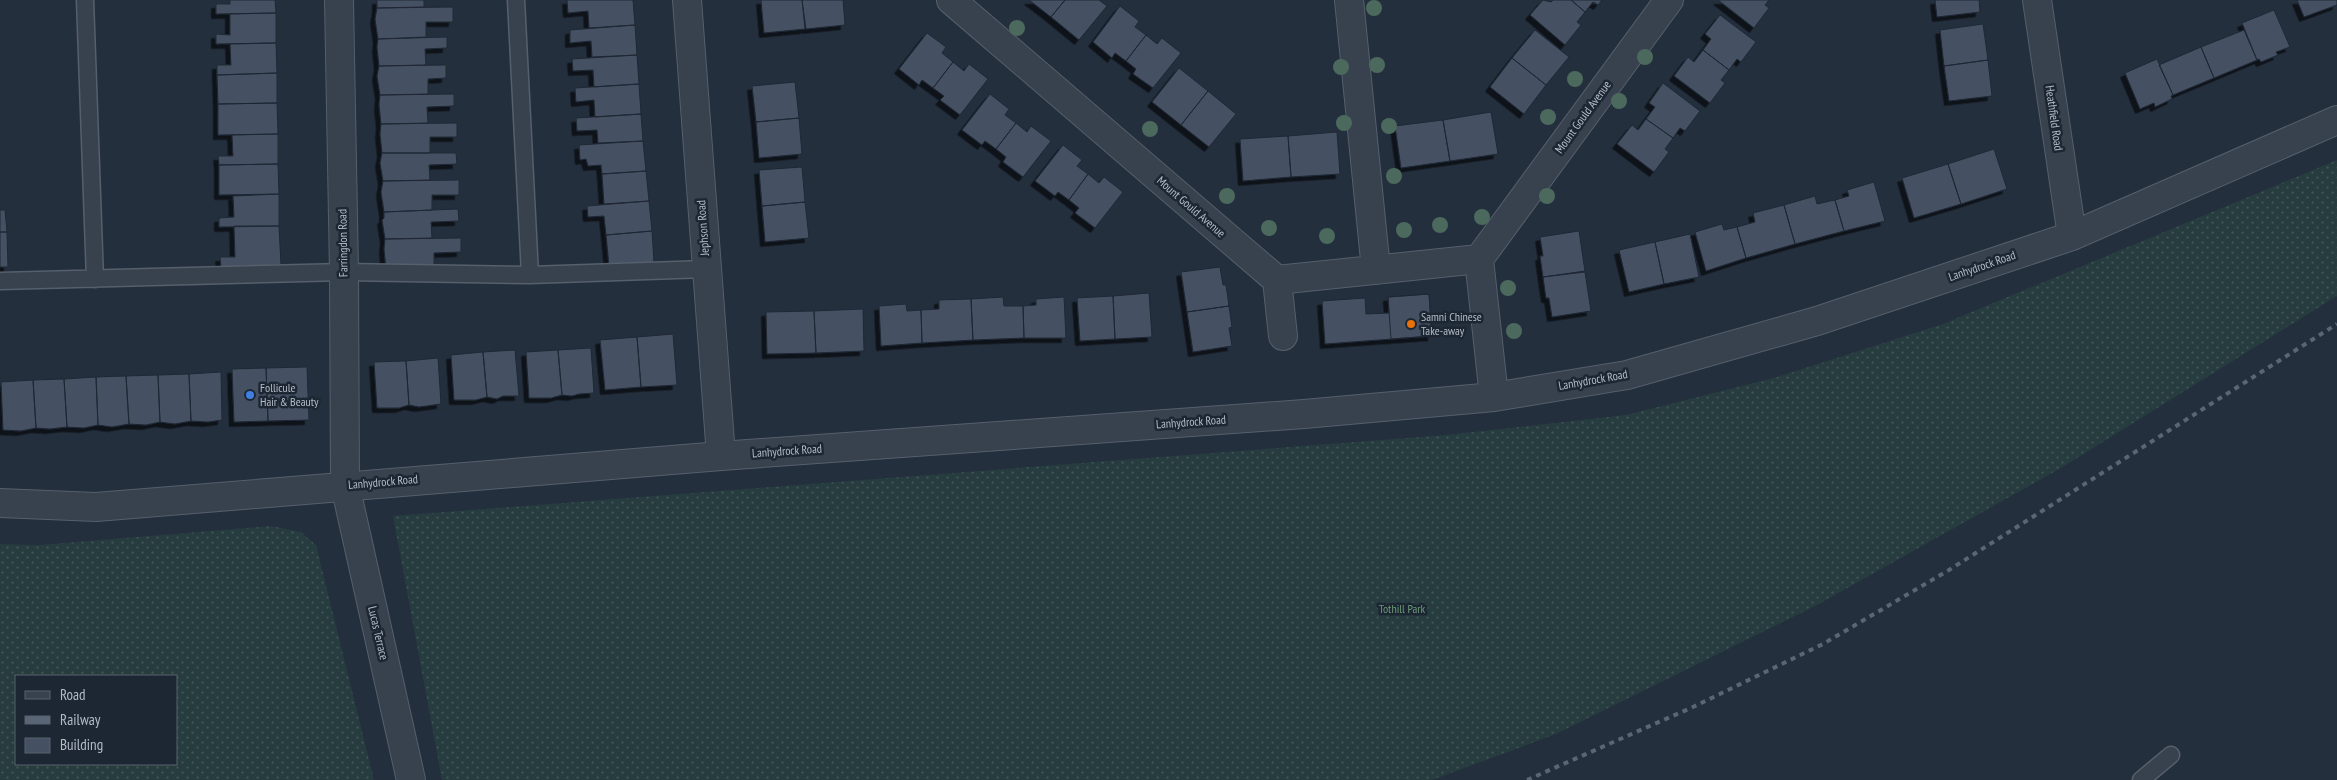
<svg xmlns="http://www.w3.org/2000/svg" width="2337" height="780" viewBox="0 0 2337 780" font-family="'PT Sans Narrow',sans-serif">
<defs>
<pattern id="grass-dots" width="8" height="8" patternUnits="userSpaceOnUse" patternTransform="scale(1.25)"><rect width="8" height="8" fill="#263c3f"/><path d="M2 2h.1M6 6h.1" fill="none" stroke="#435659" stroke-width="1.8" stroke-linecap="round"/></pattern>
<filter id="shadow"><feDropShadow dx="-4.5" dy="4.5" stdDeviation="0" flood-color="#0009"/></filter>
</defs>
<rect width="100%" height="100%" fill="#242f3e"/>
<path fill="url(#grass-dots)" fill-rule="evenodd" d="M 2337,160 L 2337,296 L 2061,468 L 1817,605 L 1556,734 L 1432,780 L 442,780 L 393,516 L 1447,435 L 1626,415 L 1774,378 L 1943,324 Z
M 271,526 L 301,532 L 316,545 L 374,780 L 0,780 L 0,544 L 40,545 ZM 16,676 L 176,676 L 176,764 L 16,764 Z"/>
<path fill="#455162" stroke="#1f2835" filter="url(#shadow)" d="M 230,0 L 275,0 L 276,13 L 216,14 L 216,4 L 230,4 Z
M 377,0 L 424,0 L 424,7 L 377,8 Z
M 567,0 L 633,0 L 635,25 L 589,28 L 588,11 L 568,13 Z
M 761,0 L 802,0 L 805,29 L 764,33 Z
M 802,0 L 843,0 L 845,25 L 806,29 Z
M 1029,0 L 1065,0 L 1051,17 Z
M 1065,0 L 1099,0 L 1107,6 L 1079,40 L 1051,17 Z
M 1543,0 L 1551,2 L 1553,0 L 1571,0 L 1585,12 L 1577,22 L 1581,25 L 1565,45 L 1530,15 Z
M 1571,0 L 1602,0 L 1598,5 L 1593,2 L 1585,12 Z
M 1718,0 L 1769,0 L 1765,5 L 1769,8 L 1754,28 Z
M 1935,0 L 1979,0 L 1980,12 L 1937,17 Z
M 2297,0 L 2337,0 L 2337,5 L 2304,17 Z
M 1120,6 L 1139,21 L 1135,27 L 1146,35 L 1126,61 L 1115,53 L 1112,58 L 1093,42 Z
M 453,7 L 453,22 L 426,22 L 426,37 L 378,39 L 375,19 L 377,8 Z
M 2274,10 L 2290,47 L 2276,52 L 2278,55 L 2261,62 L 2259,59 L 2257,60 L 2242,23 Z
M 276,13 L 276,43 L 216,44 L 216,34 L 230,35 L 230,14 Z
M 1720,15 L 1756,42 L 1741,62 L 1737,59 L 1729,70 L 1703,50 L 1711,39 L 1705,34 Z
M 1983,24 L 1988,60 L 1944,66 L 1940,30 Z
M 635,25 L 637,55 L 592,57 L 591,41 L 570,43 L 570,30 Z
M 1535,30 L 1569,57 L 1546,85 L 1512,58 Z
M 2244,30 L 2257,60 L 2214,78 L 2201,47 Z
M 927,33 L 946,47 L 942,53 L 953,62 L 933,88 L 922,80 L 919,85 L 899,69 Z
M 1146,35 L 1157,44 L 1162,38 L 1181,53 L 1153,88 L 1133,74 L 1136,69 L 1126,61 Z
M 447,37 L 447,48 L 425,49 L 426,65 L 379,66 L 377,47 L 378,39 Z
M 276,43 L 277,73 L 217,75 L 217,65 L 231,65 L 230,44 Z
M 2201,47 L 2214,78 L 2173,95 L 2159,65 Z
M 1703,50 L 1729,70 L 1721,80 L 1725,83 L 1710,103 L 1674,76 L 1688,57 L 1694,62 Z
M 637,55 L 639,84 L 594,87 L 593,70 L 573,71 L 572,59 Z
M 1512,58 L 1546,85 L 1524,114 L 1490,87 Z
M 2157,59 L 2173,95 L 2171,96 L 2172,99 L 2155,107 L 2154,103 L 2140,109 L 2125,73 Z
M 1988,60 L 1992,96 L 1949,101 L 1944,66 Z
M 953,62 L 964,71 L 969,64 L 988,79 L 960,115 L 940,100 L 944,96 L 933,88 Z
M 446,65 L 446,78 L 428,79 L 428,94 L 380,95 L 377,76 L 379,66 Z
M 1179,68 L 1208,91 L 1181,125 L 1152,102 Z
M 277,73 L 277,103 L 218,104 L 217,75 Z
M 795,82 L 799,118 L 756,122 L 752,86 Z
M 1663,83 L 1700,111 L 1685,131 L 1680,128 L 1673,138 L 1646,119 L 1655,107 L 1649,103 Z
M 639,84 L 641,114 L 595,117 L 594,100 L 576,102 L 575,88 Z
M 1208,91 L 1236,114 L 1209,147 L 1181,125 Z
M 454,94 L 454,106 L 427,107 L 428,123 L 381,124 L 379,105 L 380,95 Z
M 990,94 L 1009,109 L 1005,115 L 1016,123 L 996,149 L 985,141 L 982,145 L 962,130 Z
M 277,103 L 278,134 L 218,135 L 218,104 Z
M 1491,112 L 1498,154 L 1450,161 L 1443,120 Z
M 641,114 L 643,141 L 598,143 L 597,130 L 577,131 L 576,118 Z
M 799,118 L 802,154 L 759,158 L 756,122 Z
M 1646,119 L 1673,138 L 1665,149 L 1669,152 L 1654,172 L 1617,144 L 1632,125 L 1638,130 Z
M 1443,120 L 1450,161 L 1401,168 L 1395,126 Z
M 457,123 L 457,137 L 430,137 L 430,153 L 382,153 L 380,134 L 381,124 Z
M 1016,123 L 1027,132 L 1031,126 L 1051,141 L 1023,177 L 1003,162 L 1006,157 L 996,149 Z
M 1337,132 L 1340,174 L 1291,177 L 1288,136 Z
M 278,134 L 278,164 L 219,165 L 218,156 L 233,156 L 232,135 Z
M 1288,136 L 1291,177 L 1243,181 L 1240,139 Z
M 643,141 L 646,171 L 602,174 L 601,165 L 588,166 L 586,159 L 580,160 L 579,145 Z
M 1063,145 L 1082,160 L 1077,166 L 1088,174 L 1069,200 L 1058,192 L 1055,196 L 1035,181 Z
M 1994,149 L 2007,189 L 1961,204 L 1948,164 Z
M 382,153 L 456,153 L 457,164 L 429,165 L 430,180 L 383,181 L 380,163 Z
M 278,164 L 279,194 L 219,195 L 219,165 Z
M 1948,164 L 1961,204 L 1914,218 L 1902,178 Z
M 802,167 L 805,202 L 762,206 L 759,170 Z
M 646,171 L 649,201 L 604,204 L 602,174 Z
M 1088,174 L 1099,183 L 1104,177 L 1123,192 L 1095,228 L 1075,213 L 1079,208 L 1069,200 Z
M 459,180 L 459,195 L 432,195 L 432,210 L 384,212 L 381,192 L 383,181 Z
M 1874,182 L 1885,221 L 1844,231 L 1835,200 L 1849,196 L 1847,190 Z
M 279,194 L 279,226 L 219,227 L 219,218 L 234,217 L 233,196 Z
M 1815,196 L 1817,204 L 1835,200 L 1844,231 L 1795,244 L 1784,205 Z
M 649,201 L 652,231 L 606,235 L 604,216 L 588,217 L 587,206 Z
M 805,202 L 809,238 L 765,242 L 762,206 Z
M 1784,205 L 1795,244 L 1746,258 L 1737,227 L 1755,222 L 1753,213 Z
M 458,209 L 459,221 L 431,222 L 432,238 L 385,239 L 382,220 L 384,218 L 384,212 Z
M 0,210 L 5,210 L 7,232 L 0,232 Z
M 1722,224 L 1724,230 L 1737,227 L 1746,258 L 1706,271 L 1695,232 Z
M 234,226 L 279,226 L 281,265 L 221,267 L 220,257 L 235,257 Z
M 652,231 L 654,262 L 609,266 L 606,235 Z
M 1579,231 L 1585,271 L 1543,277 L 1540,256 L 1543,256 L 1540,237 Z
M 0,232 L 7,232 L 8,267 L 0,267 Z
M 1690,234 L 1699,277 L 1664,284 L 1655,242 Z
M 461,238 L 461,252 L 434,253 L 434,267 L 386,269 L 384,249 L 385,239 Z
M 1655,242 L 1664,284 L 1629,292 L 1619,250 Z
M 1220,267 L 1223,285 L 1226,285 L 1229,306 L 1187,312 L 1181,272 Z
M 1585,272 L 1591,311 L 1552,317 L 1549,298 L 1546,298 L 1543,277 Z
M 1149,293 L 1152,337 L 1115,339 L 1113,296 Z
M 1429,294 L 1432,336 L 1325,344 L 1322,301 L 1365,298 L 1366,314 L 1389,313 L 1388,297 Z
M 1429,294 L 1432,336 L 1391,339 L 1388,297 Z
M 1113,296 L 1115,339 L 1080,341 L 1077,298 Z
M 1003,297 L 1004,306 L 1023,306 L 1024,338 L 973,340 L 971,299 Z
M 1064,297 L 1066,338 L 1024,338 L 1023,306 L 1036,305 L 1036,299 Z
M 971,299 L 973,340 L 922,343 L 921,310 L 939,309 L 939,300 Z
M 906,304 L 907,311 L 921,310 L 922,343 L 881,346 L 879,306 Z
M 1229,306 L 1232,327 L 1229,328 L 1232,346 L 1193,352 L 1187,312 Z
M 863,309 L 864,351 L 816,353 L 814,311 Z
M 814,311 L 816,353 L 767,354 L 766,312 Z
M 673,334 L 677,385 L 641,387 L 637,337 Z
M 637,337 L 641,387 L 605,390 L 600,340 Z
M 591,348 L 594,393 L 579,394 L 572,396 L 562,395 L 558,350 Z
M 515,350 L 519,396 L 503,396 L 497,399 L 487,397 L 483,352 Z
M 558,350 L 562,395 L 551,398 L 529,398 L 526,352 Z
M 483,352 L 487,397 L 476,400 L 454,400 L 451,355 Z
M 438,358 L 441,404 L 419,407 L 409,405 L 406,361 Z
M 406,361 L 409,405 L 399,408 L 377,408 L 374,362 Z
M 307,367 L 309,420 L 268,421 L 266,368 Z
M 266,368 L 268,421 L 234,422 L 232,369 Z
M 221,372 L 222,420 L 208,422 L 191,421 L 189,374 Z
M 189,374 L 191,421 L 175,424 L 160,422 L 158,375 Z
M 158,375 L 160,422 L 146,425 L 129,424 L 126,376 Z
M 126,376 L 129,424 L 112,427 L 98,425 L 96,377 Z
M 96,377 L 98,425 L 84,428 L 67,427 L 64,379 Z
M 64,379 L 67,427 L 50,429 L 36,428 L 33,380 Z
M 33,380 L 36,428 L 21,431 L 3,430 L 1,382 Z"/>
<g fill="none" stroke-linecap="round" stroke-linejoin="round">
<g stroke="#565f6c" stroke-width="19">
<path id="service" d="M 85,0 L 95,279
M 516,0 L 530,275
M 0,281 L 344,272 L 530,275 L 706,269
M 2141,780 L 2171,755"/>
</g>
<g stroke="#565f6c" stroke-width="30">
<path id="minor" d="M 339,0 L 344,272 L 345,485 L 411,780
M 687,0 L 721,456
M 951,0 L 1277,280 L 1479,259
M 1349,0 L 1376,270
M 2037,0 L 2072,236
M 1277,280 L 1283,336
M 1494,397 L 1479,259 L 1669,0
M 0,503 L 96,507 L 721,456 L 1304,414 L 1494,397 L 1627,375 L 1817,321 L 2072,236 L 2337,120"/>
</g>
<use href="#service" stroke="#38414e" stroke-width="16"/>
<use href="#minor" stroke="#38414e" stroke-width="28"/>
<path stroke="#5a6575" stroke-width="4" stroke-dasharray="5 5" stroke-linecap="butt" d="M 1527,780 L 1693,707 L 1823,644 L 1949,570 L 2337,324"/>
</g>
<g fill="#4b6a5d">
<circle cx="1374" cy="8" r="8"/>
<circle cx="1017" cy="28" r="8"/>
<circle cx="1645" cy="57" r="8"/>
<circle cx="1377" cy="65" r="8"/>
<circle cx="1341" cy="67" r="8"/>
<circle cx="1575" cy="79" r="8"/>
<circle cx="1619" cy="101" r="8"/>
<circle cx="1548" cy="117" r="8"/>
<circle cx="1344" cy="123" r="8"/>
<circle cx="1389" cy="126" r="8"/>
<circle cx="1150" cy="129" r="8"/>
<circle cx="1394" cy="176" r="8"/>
<circle cx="1227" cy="196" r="8"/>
<circle cx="1547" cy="196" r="8"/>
<circle cx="1482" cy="217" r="8"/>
<circle cx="1440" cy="225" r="8"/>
<circle cx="1269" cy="228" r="8"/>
<circle cx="1404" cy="230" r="8"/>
<circle cx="1327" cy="236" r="8"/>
<circle cx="1508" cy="288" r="8"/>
<circle cx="1514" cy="331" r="8"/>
</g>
<circle fill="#e8710a" stroke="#1d2633" stroke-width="2" cx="1411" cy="324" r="5"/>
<circle fill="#3f7fe0" stroke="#1d2633" stroke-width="2" cx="250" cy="395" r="5"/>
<g text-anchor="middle" stroke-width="5" stroke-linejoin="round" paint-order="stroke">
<g font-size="12" fill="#b4bcc9" stroke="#1d2633">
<text transform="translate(1583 117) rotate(-54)" y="4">Mount Gould Avenue</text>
<text transform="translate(2054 118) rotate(82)" y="4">Heathfield Road</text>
<text transform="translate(1191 207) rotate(41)" y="4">Mount Gould Avenue</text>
<text transform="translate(703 228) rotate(-94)" y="4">Jephson Road</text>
<text transform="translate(343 243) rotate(-91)" y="4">Farringdon Road</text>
<text transform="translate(1982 266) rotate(-19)" y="4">Lanhydrock Road</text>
<text transform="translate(1593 380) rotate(-10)" y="4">Lanhydrock Road</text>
<text transform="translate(1191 422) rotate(-4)" y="4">Lanhydrock Road</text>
<text transform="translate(787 451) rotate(-4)" y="4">Lanhydrock Road</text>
<text transform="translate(383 482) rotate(-5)" y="4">Lanhydrock Road</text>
<text transform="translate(378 633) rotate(77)" y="4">Lucas Terrace</text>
</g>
<g font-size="12" fill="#b4bcc9" stroke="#1d2633" text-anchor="start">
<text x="1421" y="321">Samni Chinese<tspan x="1421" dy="14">Take-away</tspan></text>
<text x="260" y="392">Follicule<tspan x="260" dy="14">Hair &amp; Beauty</tspan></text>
</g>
<g font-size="12" fill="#6b9a76" stroke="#1d2633">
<text x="1402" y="613">Tothill Park</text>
</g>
</g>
<rect x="15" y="675" width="162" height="90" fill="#1d2633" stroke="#59626f"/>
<rect x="25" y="691" width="25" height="8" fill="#38414e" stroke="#59626f"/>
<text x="60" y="700" font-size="15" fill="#b4bcc9">Road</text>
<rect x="25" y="716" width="25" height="8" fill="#5a6575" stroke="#59626f"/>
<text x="60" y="725" font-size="15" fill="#b4bcc9">Railway</text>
<rect x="25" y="738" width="25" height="15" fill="#455162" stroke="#59626f"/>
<text x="60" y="750" font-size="15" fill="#b4bcc9">Building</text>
</svg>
